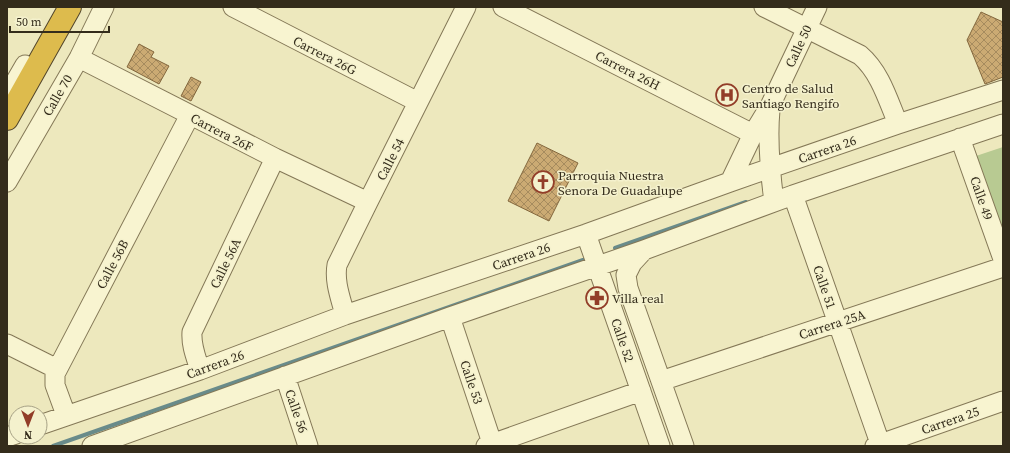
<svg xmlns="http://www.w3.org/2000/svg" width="1010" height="453" viewBox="0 0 1010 453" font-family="'Source Serif 4',serif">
<defs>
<pattern id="building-cross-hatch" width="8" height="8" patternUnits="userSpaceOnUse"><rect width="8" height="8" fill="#cbaa73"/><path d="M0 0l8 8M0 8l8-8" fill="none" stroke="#a68b5e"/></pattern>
</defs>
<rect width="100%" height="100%" fill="#ede8bd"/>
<path fill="#b8ca92" d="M 1003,147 L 1003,237 L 976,156 Z"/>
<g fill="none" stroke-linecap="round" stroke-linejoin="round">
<path stroke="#698b8a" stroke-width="4" d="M 615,248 L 746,202
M 53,446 L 583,260"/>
</g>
<path fill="url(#building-cross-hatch)" stroke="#83673d" d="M 981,12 L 1003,22 L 1003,77 L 985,84 L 967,40 Z
M 139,44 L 154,52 L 151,57 L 169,66 L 159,84 L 127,67 Z
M 191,77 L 201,82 L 191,101 L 181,96 Z
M 537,143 L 578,163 L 549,221 L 508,201 Z"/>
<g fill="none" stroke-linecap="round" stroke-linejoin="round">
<g stroke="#847857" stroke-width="21">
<path id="minor" d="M 233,7 L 418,102
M 503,7 L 753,134
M 764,7 L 860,55 C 880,72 888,100 898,124
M 79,58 L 275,158 L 368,202
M 7,96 L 25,65
M 770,110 C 767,141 770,171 774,202
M 960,138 L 1003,259
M 7,182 L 79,58 L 104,7
M 730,182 L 753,134 L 770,106 L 817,7
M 793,195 L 881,446
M 586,234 L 660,446
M 644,250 L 632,263 L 626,275 L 628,288 L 684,446
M 345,315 C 341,299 334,282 337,265 L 368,202 L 466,7
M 450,317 L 493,446
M 7,344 L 57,369
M 200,370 C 196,357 191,346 192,332 L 275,158
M 285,376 L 308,446
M 661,381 L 1003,267
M 66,415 L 55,385 L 55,374 L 190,115
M 40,425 L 200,370 L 345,315 L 586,234 L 730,182 L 898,124 L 1003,90
M 7,437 L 16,434
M 92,446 L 450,317 L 644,250 L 793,195 L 1003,124
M 486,446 L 641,391
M 875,446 L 1003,401"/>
</g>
<g stroke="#52452b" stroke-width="24">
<path id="highway" d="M 7,119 L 70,7"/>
</g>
<use href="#minor" stroke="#f8f4d0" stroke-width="19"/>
<use href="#highway" stroke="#ddbb4d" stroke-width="22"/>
</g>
<defs>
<g id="hospital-ring" transform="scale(1.15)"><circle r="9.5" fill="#f4f1cd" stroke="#923d28" stroke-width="1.5"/><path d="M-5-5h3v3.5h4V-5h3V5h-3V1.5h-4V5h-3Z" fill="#923d28"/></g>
<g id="church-ring" transform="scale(1.15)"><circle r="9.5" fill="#f4f1cd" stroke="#923d28" stroke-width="1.5"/><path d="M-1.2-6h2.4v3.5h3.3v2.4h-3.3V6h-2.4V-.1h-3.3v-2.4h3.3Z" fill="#923d28"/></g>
<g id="pharmacy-ring" transform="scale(1.15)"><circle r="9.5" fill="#f4f1cd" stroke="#923d28" stroke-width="1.5"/><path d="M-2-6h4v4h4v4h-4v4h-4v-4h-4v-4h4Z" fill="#923d28"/></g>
</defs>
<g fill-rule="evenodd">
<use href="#hospital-ring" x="727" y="95"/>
<use href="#church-ring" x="543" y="182"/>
<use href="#pharmacy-ring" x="597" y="298"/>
</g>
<g text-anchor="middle" stroke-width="3" stroke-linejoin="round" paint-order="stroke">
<g font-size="13" fill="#342c1b" stroke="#f4f1cd">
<text transform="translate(798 46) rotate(-65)" y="5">Calle 50</text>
<text transform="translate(325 55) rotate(27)" y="5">Carrera 26G</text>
<text transform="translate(628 70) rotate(27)" y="5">Carrera 26H</text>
<text transform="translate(57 95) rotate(-60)" y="5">Calle 70</text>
<text transform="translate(222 132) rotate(27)" y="5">Carrera 26F</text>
<text transform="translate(827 149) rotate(-19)" y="5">Carrera 26</text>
<text transform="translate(390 159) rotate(-63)" y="5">Calle 54</text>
<text transform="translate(982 198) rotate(71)" y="5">Calle 49</text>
<text transform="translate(521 256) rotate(-19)" y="5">Carrera 26</text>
<text transform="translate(225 263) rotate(-64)" y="5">Calle 56A</text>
<text transform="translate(112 264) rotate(-62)" y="5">Calle 56B</text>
<text transform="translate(825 287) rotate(71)" y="5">Calle 51</text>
<text transform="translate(832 324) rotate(-18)" y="5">Carrera 25A</text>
<text transform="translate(623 340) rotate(71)" y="5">Calle 52</text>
<text transform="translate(215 364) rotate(-20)" y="5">Carrera 26</text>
<text transform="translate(472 382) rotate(71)" y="5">Calle 53</text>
<text transform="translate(297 411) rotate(71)" y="5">Calle 56</text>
<text transform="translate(950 420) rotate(-19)" y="5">Carrera 25</text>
</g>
<g font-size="13" fill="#342c1b" stroke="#f4f1cd" text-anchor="start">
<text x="742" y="93">Centro de Salud<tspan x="742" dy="15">Santiago Rengifo</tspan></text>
<text x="558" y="180">Parroquia Nuestra<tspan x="558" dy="15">Senora De Guadalupe</tspan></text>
<text x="612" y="303">Villa real</text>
</g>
</g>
<rect width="1010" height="453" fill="none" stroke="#342c1b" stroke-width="16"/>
<g transform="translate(28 425) rotate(180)"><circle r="19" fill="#f4f1cd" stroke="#a7a286"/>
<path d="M0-3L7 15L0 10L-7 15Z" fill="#923d28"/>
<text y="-6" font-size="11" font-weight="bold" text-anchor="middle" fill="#342c1b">N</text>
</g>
<path d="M10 26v6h99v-6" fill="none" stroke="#342c1b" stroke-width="2"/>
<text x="16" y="26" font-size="12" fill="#342c1b" stroke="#f4f1cd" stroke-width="3" paint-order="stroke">50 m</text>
</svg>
